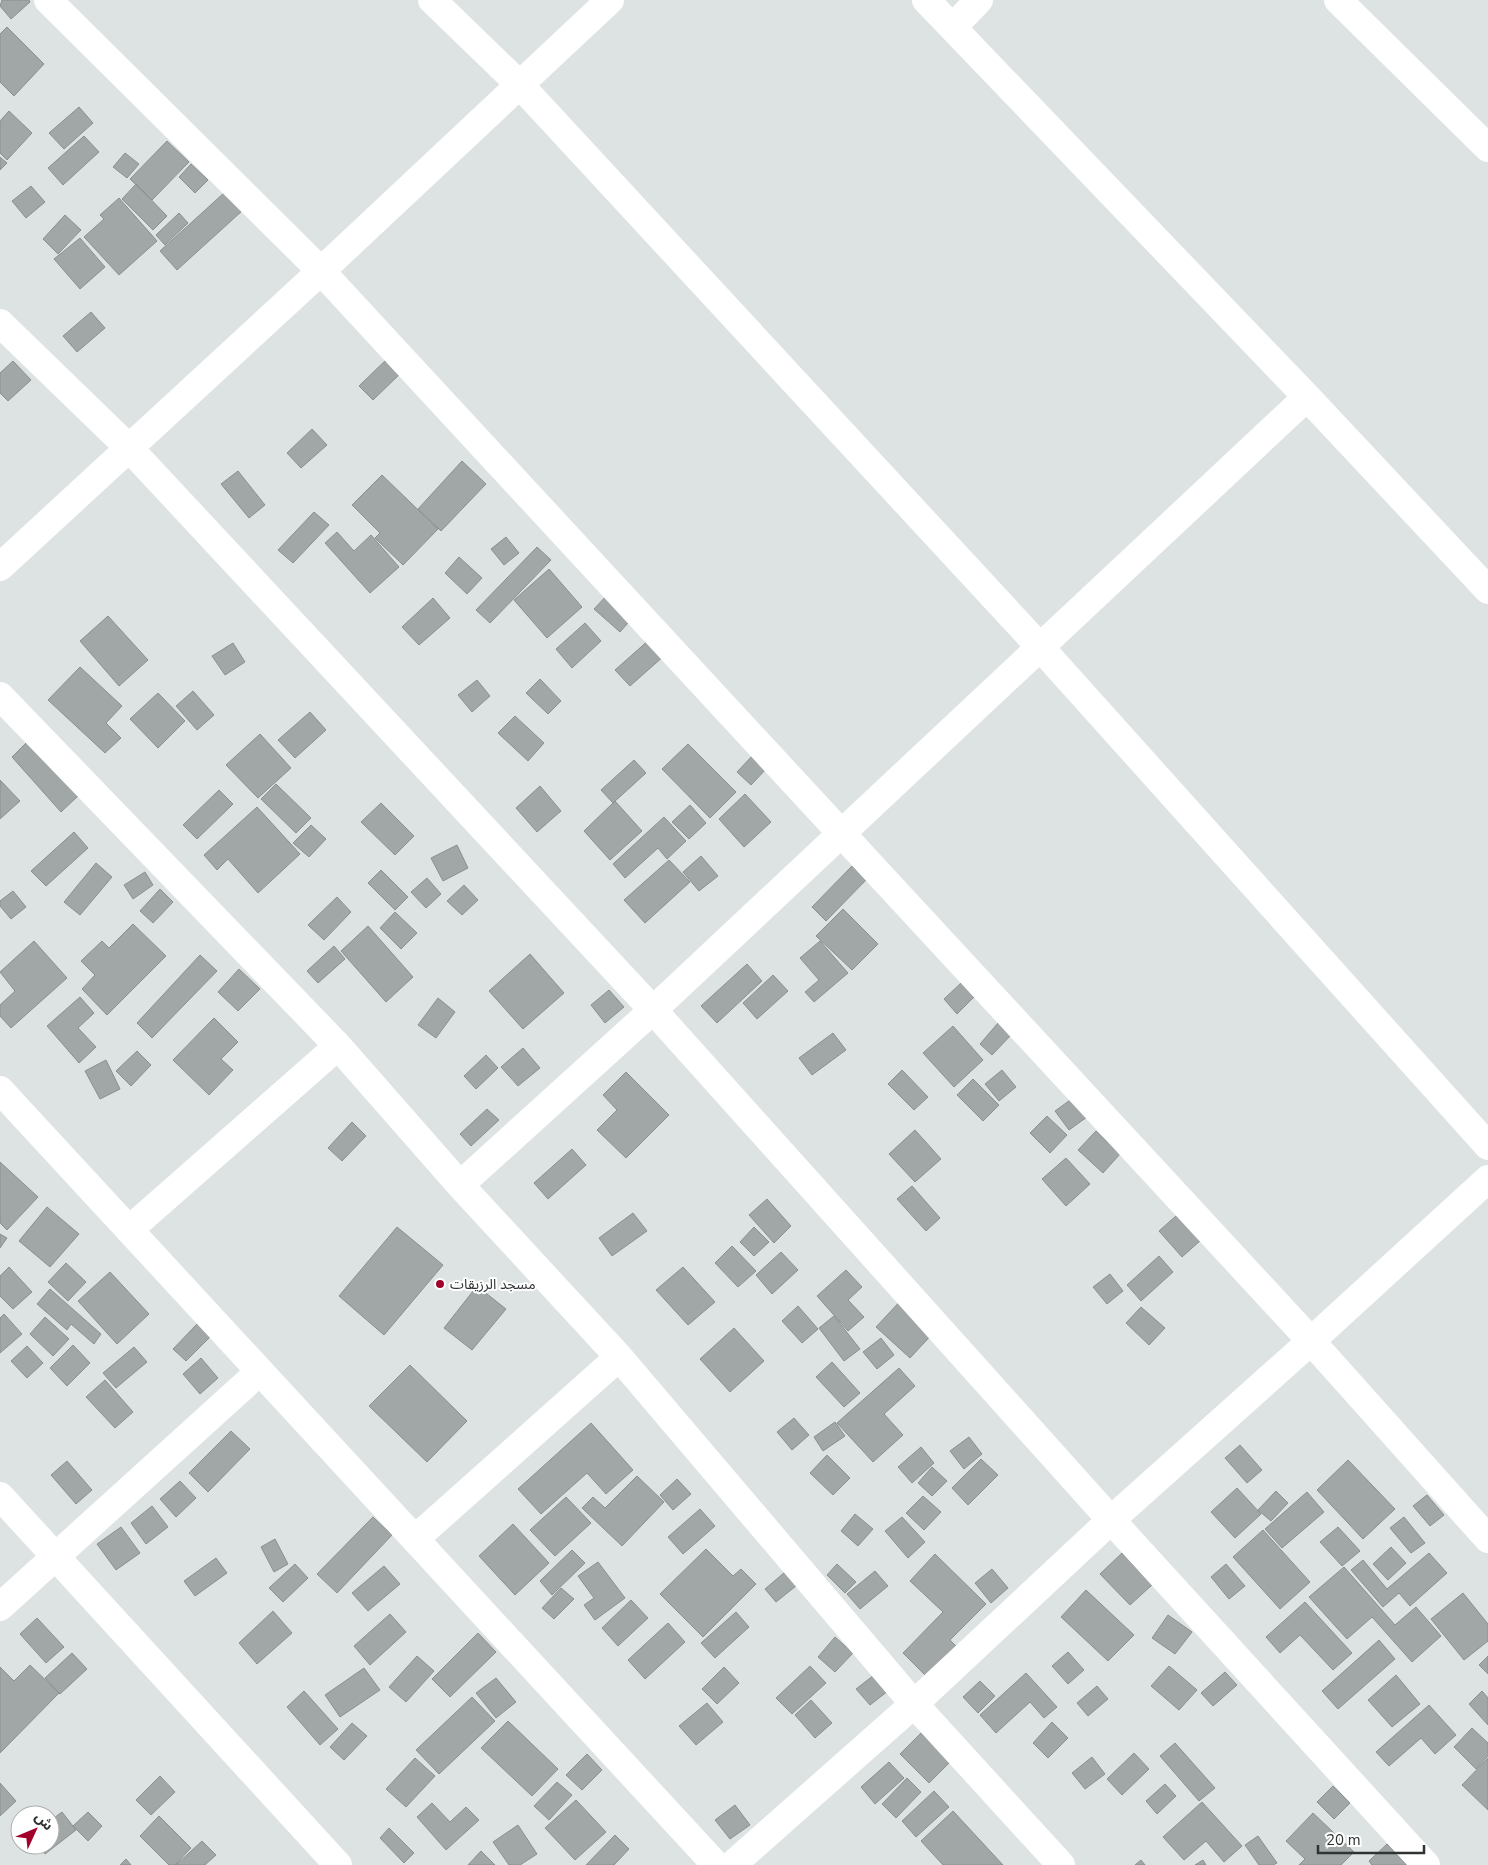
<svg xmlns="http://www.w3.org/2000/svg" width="1488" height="1865" viewBox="0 0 1488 1865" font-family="'Nunito Sans','Noto Sans Arabic',sans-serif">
<rect width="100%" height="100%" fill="#dde3e3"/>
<path fill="#a1a7a7" stroke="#8a8f8f" d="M 2,0 L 29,0 L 30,2 L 11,19 L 0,6 Z
M 7,27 L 44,64 L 14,96 L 0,82 L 0,34 Z
M 79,107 L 93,123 L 64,149 L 49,133 Z
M 9,111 L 32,133 L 7,160 L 0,153 L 0,121 Z
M 84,136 L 99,152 L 63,185 L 48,168 Z
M 167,141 L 189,162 L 152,200 L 130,179 Z
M 125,153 L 139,164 L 127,178 L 113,167 Z
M 0,157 L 7,163 L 0,170 Z
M 191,164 L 208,180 L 195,193 L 179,177 Z
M 136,184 L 167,216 L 153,230 L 122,199 Z
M 31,186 L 45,202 L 26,218 L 12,201 Z
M 225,192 L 242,211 L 177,270 L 160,251 Z
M 119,198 L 157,241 L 119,275 L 84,237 L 104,219 L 100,215 Z
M 179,213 L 188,223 L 165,245 L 156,235 Z
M 65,215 L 81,230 L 58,254 L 43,239 Z
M 80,238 L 105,267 L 80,289 L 54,259 Z
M 91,312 L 105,328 L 77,352 L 63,336 Z
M 389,357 L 403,371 L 373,400 L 359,386 Z
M 13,361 L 31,380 L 8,401 L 0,393 L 0,373 Z
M 312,429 L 327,445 L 301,468 L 287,453 Z
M 462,461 L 486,484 L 441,531 L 418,509 Z
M 238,471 L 265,505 L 249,518 L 221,484 Z
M 382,475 L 438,529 L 403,565 L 375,538 L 380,533 L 352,505 Z
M 314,512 L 329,525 L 293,563 L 278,550 Z
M 337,532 L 354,551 L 371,535 L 399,567 L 370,593 L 325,543 Z
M 506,537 L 519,553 L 504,565 L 491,549 Z
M 537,547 L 551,560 L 490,623 L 476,610 Z
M 459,557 L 482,578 L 467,594 L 445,573 Z
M 549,569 L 582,607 L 547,638 L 514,600 Z
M 609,593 L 634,616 L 620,632 L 594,609 Z
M 433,598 L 450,618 L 419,645 L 402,627 Z
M 108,616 L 148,660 L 119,686 L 80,641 Z
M 585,623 L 601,641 L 572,668 L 556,649 Z
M 650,639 L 665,655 L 630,686 L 615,670 Z
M 233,643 L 245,662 L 225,675 L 212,656 Z
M 80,667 L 122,706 L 106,723 L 121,738 L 105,753 L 48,700 Z
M 540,679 L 561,701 L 548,714 L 526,693 Z
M 477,680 L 490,696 L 472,712 L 458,695 Z
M 193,691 L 214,715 L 197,730 L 176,706 Z
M 158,693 L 185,721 L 158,748 L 130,719 Z
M 310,712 L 326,730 L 295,758 L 278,740 Z
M 515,716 L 544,743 L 528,761 L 498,733 Z
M 260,734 L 291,768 L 258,798 L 226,765 Z
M 28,741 L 78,796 L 61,812 L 12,757 Z
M 688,744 L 736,792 L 710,818 L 662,769 Z
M 753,755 L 767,768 L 751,785 L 737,772 Z
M 634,760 L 646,773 L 613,803 L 601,790 Z
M 0,780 L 20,801 L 0,819 Z
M 276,784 L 311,818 L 296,833 L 261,799 Z
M 540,786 L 561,811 L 537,832 L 516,808 Z
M 219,790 L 233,804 L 197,839 L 183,825 Z
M 745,794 L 771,822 L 744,847 L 719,819 Z
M 615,801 L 642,831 L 610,860 L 584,831 Z
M 381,803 L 414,836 L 395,855 L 361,822 Z
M 690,805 L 706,823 L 689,839 L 672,822 Z
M 257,807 L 300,854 L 258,893 L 228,859 L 217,870 L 204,855 Z
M 664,817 L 686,841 L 667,859 L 658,848 L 625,878 L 613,864 Z
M 311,825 L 326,839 L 309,857 L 293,843 Z
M 74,832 L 88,848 L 46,886 L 31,871 Z
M 457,845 L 468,868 L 443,881 L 431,858 Z
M 701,856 L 718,876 L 699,891 L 683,872 Z
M 669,860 L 690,882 L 645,923 L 624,900 Z
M 96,863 L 112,877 L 80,915 L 64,902 Z
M 853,865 L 867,879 L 826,921 L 812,907 Z
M 381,870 L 408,897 L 395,910 L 368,883 Z
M 145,872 L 153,885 L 133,899 L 124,885 Z
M 427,878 L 441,894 L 426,908 L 411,892 Z
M 464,885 L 478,900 L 462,915 L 447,901 Z
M 160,889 L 173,902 L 153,923 L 140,911 Z
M 13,891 L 26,907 L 11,919 L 0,906 L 0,901 Z
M 337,897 L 351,912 L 324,940 L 308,925 Z
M 843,909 L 878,944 L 852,970 L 816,936 Z
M 395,912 L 417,933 L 401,949 L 380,928 Z
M 133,924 L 166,956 L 107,1015 L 82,989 L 95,975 L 81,961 L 102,941 L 109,948 Z
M 368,926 L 413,977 L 386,1002 L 341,951 Z
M 34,941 L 67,978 L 11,1028 L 0,1016 L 0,1005 L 15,991 L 0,972 Z
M 820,941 L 848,973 L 814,1002 L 805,992 L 819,980 L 800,958 Z
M 334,946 L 345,959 L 318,983 L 307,971 Z
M 530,954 L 564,993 L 523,1029 L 489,991 Z
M 200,955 L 217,971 L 152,1038 L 137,1023 Z
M 747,964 L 762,981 L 717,1023 L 701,1006 Z
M 239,969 L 260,989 L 238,1011 L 218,992 Z
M 773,975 L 788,991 L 757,1019 L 743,1003 Z
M 961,983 L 974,997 L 957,1014 L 944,999 Z
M 609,990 L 624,1007 L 605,1023 L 591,1005 Z
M 80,997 L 94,1013 L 78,1028 L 96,1047 L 79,1063 L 47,1026 Z
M 438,998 L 455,1012 L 436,1038 L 418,1025 Z
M 214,1018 L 238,1042 L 221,1059 L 233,1070 L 209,1095 L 173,1060 Z
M 998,1023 L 1011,1035 L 992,1055 L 980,1044 Z
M 953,1026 L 983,1060 L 954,1087 L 923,1053 Z
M 833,1033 L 846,1050 L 812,1075 L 799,1058 Z
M 523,1048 L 540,1068 L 518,1086 L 501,1067 Z
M 137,1051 L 151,1065 L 131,1086 L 116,1071 Z
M 486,1055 L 498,1068 L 476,1089 L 464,1076 Z
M 106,1060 L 120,1089 L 100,1099 L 85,1071 Z
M 902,1070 L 928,1097 L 914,1110 L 888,1084 Z
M 1002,1070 L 1016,1087 L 999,1101 L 985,1084 Z
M 626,1072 L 669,1115 L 626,1158 L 597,1130 L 617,1110 L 603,1095 Z
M 973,1079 L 999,1105 L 983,1121 L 957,1095 Z
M 1073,1098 L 1087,1117 L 1069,1130 L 1055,1111 Z
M 487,1109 L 499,1120 L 471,1146 L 460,1134 Z
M 1047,1116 L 1067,1135 L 1050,1153 L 1030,1133 Z
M 352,1122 L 366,1136 L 342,1161 L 328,1148 Z
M 915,1130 L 941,1159 L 915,1182 L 889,1154 Z
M 1096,1131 L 1120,1154 L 1103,1173 L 1078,1150 Z
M 572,1149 L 586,1165 L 548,1199 L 534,1183 Z
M 1066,1158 L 1090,1184 L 1066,1206 L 1042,1179 Z
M 0,1162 L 38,1197 L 7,1230 L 0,1223 Z
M 912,1186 L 940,1218 L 926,1231 L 897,1199 Z
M 767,1199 L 791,1226 L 774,1243 L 749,1215 Z
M 47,1207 L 79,1234 L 50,1267 L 19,1241 Z
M 633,1213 L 647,1231 L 612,1256 L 599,1238 Z
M 1177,1215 L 1201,1240 L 1182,1257 L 1159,1231 Z
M 397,1227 L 443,1265 L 384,1335 L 339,1296 Z
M 754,1227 L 769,1242 L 754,1256 L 740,1242 Z
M 0,1234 L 7,1238 L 0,1248 Z
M 732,1246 L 756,1271 L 738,1287 L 715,1263 Z
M 781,1252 L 798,1270 L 772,1294 L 756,1275 Z
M 1159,1256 L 1173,1272 L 1141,1301 L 1127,1285 Z
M 66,1263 L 86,1282 L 68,1301 L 48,1282 Z
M 9,1267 L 32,1292 L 13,1309 L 0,1296 L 0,1276 Z
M 683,1267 L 715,1302 L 688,1325 L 656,1290 Z
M 846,1270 L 862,1287 L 848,1300 L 864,1317 L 848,1331 L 817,1296 Z
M 110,1272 L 149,1314 L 117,1344 L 78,1301 Z
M 1110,1274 L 1123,1291 L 1107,1304 L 1093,1287 Z
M 477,1286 L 506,1309 L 472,1350 L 444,1328 Z
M 50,1289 L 101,1334 L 94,1344 L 71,1324 L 67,1330 L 37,1304 Z
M 904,1297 L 937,1329 L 910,1358 L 876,1327 Z
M 798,1306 L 818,1329 L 802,1343 L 782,1321 Z
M 1141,1307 L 1165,1328 L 1149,1345 L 1126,1323 Z
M 4,1314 L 22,1334 L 0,1353 L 0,1318 Z
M 834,1316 L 860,1349 L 844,1361 L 819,1328 Z
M 45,1317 L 69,1339 L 53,1356 L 30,1334 Z
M 198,1323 L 211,1336 L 186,1361 L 173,1349 Z
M 734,1328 L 764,1361 L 730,1392 L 700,1359 Z
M 881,1338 L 894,1355 L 877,1369 L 863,1352 Z
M 73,1345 L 90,1363 L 67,1386 L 50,1368 Z
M 27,1346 L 43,1363 L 27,1378 L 11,1361 Z
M 134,1347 L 147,1362 L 116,1388 L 103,1373 Z
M 201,1358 L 218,1378 L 200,1394 L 183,1374 Z
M 832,1362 L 860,1393 L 844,1407 L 816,1377 Z
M 410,1365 L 467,1421 L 427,1462 L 369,1406 Z
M 899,1368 L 915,1386 L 884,1414 L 903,1435 L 873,1462 L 837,1423 Z
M 105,1380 L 133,1412 L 115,1428 L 86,1397 Z
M 794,1418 L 809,1435 L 792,1450 L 777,1432 Z
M 835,1422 L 845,1436 L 823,1451 L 814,1437 Z
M 591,1423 L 633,1470 L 606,1494 L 587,1473 L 541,1514 L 518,1489 Z
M 231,1431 L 250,1449 L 208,1492 L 189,1473 Z
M 969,1437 L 982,1454 L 964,1469 L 950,1451 Z
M 1240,1445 L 1262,1470 L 1247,1483 L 1225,1458 Z
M 921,1447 L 934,1463 L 912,1483 L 898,1467 Z
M 827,1455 L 850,1478 L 833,1495 L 810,1473 Z
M 981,1459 L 998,1475 L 968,1505 L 952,1488 Z
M 1348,1460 L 1395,1509 L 1363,1539 L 1317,1490 Z
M 67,1461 L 92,1490 L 76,1504 L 51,1475 Z
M 932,1467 L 947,1481 L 932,1496 L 918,1483 Z
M 637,1476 L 664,1502 L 622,1546 L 582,1508 L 593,1497 L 605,1508 Z
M 677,1479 L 691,1494 L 673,1510 L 660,1495 Z
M 180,1481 L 196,1498 L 176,1517 L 160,1499 Z
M 1237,1488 L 1261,1514 L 1235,1538 L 1211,1512 Z
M 1276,1491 L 1288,1503 L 1271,1521 L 1258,1510 Z
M 1307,1492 L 1324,1512 L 1282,1548 L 1265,1529 Z
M 1427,1495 L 1444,1515 L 1430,1526 L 1413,1506 Z
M 923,1496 L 941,1512 L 924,1530 L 906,1513 Z
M 566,1497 L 591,1523 L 555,1556 L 530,1530 Z
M 152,1506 L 168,1527 L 146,1544 L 131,1523 Z
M 700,1509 L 715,1526 L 683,1554 L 668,1537 Z
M 855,1514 L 873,1529 L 858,1546 L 841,1531 Z
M 373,1517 L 392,1535 L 337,1593 L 317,1574 Z
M 902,1517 L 925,1542 L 908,1558 L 885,1531 Z
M 1404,1517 L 1425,1543 L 1411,1553 L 1390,1528 Z
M 513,1524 L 549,1563 L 515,1595 L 479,1556 Z
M 121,1527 L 140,1553 L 116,1570 L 97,1544 Z
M 1338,1527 L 1360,1551 L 1342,1566 L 1320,1542 Z
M 1263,1530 L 1310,1582 L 1280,1609 L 1233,1557 Z
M 275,1539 L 288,1564 L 274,1572 L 261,1547 Z
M 1391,1547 L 1406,1563 L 1388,1580 L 1373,1564 Z
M 706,1549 L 733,1576 L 741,1569 L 756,1584 L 703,1637 L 660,1594 Z
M 572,1550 L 585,1563 L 552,1595 L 540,1581 Z
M 1122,1553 L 1152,1585 L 1130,1605 L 1100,1574 Z
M 1429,1553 L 1447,1573 L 1410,1606 L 1399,1593 L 1383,1607 L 1351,1570 L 1363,1560 L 1387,1589 Z
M 935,1554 L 986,1604 L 950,1640 L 958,1648 L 929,1679 L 903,1653 L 943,1612 L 910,1581 Z
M 216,1558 L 227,1573 L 195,1596 L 184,1581 Z
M 598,1562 L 625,1598 L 595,1620 L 584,1605 L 594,1598 L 578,1576 Z
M 295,1564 L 308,1578 L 283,1602 L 269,1588 Z
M 837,1564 L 856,1582 L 845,1593 L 827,1575 Z
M 1226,1564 L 1245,1586 L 1229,1599 L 1211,1577 Z
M 384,1566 L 400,1584 L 368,1611 L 352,1593 Z
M 1344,1567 L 1395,1625 L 1416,1607 L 1441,1636 L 1412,1662 L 1372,1617 L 1347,1639 L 1309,1597 Z
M 992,1569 L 1008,1588 L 991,1603 L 975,1583 Z
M 875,1571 L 888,1586 L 860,1609 L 847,1594 Z
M 785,1572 L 796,1586 L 776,1602 L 765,1589 Z
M 561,1588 L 574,1599 L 554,1619 L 542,1608 Z
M 1086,1590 L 1134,1635 L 1108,1661 L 1061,1617 Z
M 1463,1593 L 1488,1624 L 1488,1641 L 1464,1660 L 1431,1619 Z
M 631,1600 L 648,1618 L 618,1646 L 602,1628 Z
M 1305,1602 L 1352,1653 L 1333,1670 L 1300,1635 L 1280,1653 L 1266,1637 Z
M 273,1611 L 292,1633 L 257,1664 L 239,1643 Z
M 736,1612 L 749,1627 L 715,1658 L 701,1643 Z
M 390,1614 L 406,1632 L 370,1665 L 354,1646 Z
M 1168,1615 L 1192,1632 L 1175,1654 L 1152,1638 Z
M 37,1618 L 64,1647 L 46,1663 L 20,1634 Z
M 668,1623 L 685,1642 L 645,1679 L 628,1660 Z
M 478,1633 L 496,1652 L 450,1697 L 432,1679 Z
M 835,1637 L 853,1653 L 835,1672 L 818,1657 Z
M 1379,1640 L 1395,1659 L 1338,1709 L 1322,1691 Z
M 1068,1652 L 1084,1670 L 1068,1684 L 1052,1666 Z
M 72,1653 L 87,1669 L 60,1694 L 45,1678 Z
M 417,1656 L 434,1671 L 406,1702 L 389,1687 Z
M 1488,1656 L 1488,1674 L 1479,1665 Z
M 30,1665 L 59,1693 L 0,1753 L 0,1667 L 14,1681 Z
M 810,1666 L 826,1683 L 792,1714 L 776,1698 Z
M 1169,1666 L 1197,1690 L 1179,1710 L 1151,1686 Z
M 724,1667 L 739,1683 L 717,1704 L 702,1689 Z
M 364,1668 L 380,1690 L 340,1717 L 325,1695 Z
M 1225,1672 L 1237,1685 L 1213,1706 L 1201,1693 Z
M 1026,1673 L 1057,1707 L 1044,1718 L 1030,1702 L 996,1733 L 980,1715 Z
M 874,1675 L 888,1691 L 870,1705 L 856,1689 Z
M 1396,1675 L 1420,1704 L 1392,1727 L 1368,1700 Z
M 496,1678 L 516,1702 L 496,1718 L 476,1693 Z
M 980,1681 L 995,1696 L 978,1713 L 963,1697 Z
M 1097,1686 L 1108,1699 L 1088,1716 L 1077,1703 Z
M 304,1691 L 338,1729 L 320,1745 L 287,1707 Z
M 1482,1691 L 1488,1698 L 1488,1725 L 1469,1704 Z
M 472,1697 L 495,1721 L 439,1774 L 416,1750 Z
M 811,1700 L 832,1723 L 815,1738 L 795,1715 Z
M 707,1703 L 723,1722 L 696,1745 L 679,1726 Z
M 1429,1705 L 1456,1735 L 1435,1754 L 1421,1738 L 1389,1766 L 1376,1752 Z
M 508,1721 L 558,1769 L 532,1796 L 481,1748 Z
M 1052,1722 L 1068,1738 L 1048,1758 L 1033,1743 Z
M 352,1723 L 367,1736 L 344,1760 L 330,1747 Z
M 1472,1728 L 1488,1743 L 1488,1756 L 1476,1769 L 1454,1747 Z
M 924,1730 L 953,1759 L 929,1783 L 900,1754 Z
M 1175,1743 L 1215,1788 L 1199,1801 L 1160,1756 Z
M 1134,1753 L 1149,1769 L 1122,1795 L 1107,1779 Z
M 587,1754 L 602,1770 L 582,1790 L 566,1775 Z
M 1092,1757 L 1105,1774 L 1085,1789 L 1072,1773 Z
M 415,1758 L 435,1776 L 406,1807 L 386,1789 Z
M 1488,1758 L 1488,1810 L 1462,1785 Z
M 889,1762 L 904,1778 L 875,1804 L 861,1787 Z
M 160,1776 L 175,1792 L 151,1815 L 136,1800 Z
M 907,1778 L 921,1792 L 896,1818 L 882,1804 Z
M 557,1782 L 572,1795 L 549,1820 L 534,1806 Z
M 0,1783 L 16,1801 L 0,1816 Z
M 1165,1784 L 1176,1796 L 1157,1814 L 1146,1801 Z
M 1333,1786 L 1350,1803 L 1334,1819 L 1317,1802 Z
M 934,1791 L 949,1807 L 916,1837 L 902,1821 Z
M 576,1800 L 606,1832 L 575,1860 L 545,1828 Z
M 1202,1802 L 1242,1846 L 1224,1862 L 1206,1841 L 1184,1860 L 1163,1837 Z
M 432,1803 L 450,1822 L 466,1807 L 479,1820 L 446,1850 L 417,1817 Z
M 735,1805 L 750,1825 L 730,1839 L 715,1820 Z
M 953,1811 L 1003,1865 L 943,1865 L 921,1841 Z
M 62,1812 L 76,1830 L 45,1854 L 38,1845 L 50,1845 L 50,1821 Z
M 88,1812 L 102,1826 L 88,1841 L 73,1826 Z
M 1313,1813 L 1354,1852 L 1341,1865 L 1299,1865 L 1305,1859 L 1286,1841 Z
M 159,1816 L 191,1848 L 175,1865 L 169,1865 L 140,1836 Z
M 518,1825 L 537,1854 L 520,1865 L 509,1865 L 493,1842 Z
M 389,1828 L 414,1853 L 404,1863 L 380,1838 Z
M 615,1835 L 629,1849 L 614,1865 L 586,1865 Z
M 1258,1836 L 1277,1863 L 1273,1865 L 1259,1865 L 1245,1845 Z
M 202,1841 L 216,1855 L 205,1865 L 176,1865 Z
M 1387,1844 L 1407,1865 L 1372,1865 L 1369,1861 Z
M 481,1851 L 495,1865 L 468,1865 Z
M 126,1859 L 131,1865 L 120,1865 Z
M 1141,1860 L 1145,1865 L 1135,1865 Z
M 1203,1860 L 1206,1865 L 1195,1865 Z"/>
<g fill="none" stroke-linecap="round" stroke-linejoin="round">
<path stroke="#fff" stroke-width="28" d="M 48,0 L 321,271 L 1311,1341 L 1488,1539
M 432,0 L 520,85 L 1040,647 L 1488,1146
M 926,0 L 1307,397 L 1488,590
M 1338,0 L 1488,148
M 953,27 L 979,0
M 0,323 L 130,449 L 653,1010 L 1111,1520 L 1426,1865
M 0,567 L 321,271 L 610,0
M 0,696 L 338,1046 L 460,1185 L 619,1357 L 914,1704 L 1061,1865
M 0,1090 L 716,1865
M 460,1185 L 653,1010 L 1307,397
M 130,1229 L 338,1046
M 0,1496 L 338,1865
M 416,1538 L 619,1357
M 0,1607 L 259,1372
M 732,1865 L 914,1704 L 1111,1520 L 1311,1341 L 1488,1179"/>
</g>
<circle fill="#a2012c" stroke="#fff" stroke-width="2" cx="440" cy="1284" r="5"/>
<g text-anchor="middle" stroke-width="4" stroke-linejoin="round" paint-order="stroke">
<g font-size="14" fill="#303333" stroke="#fff" text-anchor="start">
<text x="450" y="1289">مسجد الرزيقات</text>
</g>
</g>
<g transform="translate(35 1830) rotate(46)"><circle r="24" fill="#ffffff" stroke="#acadad"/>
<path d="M0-4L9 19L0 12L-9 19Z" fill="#a2012c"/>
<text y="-8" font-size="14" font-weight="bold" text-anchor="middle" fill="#303333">ش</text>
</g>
<path d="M1318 1845v8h106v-8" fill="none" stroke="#303333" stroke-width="2.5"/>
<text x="1326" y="1845" font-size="15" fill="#303333" stroke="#ffffff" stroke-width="4" paint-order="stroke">20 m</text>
</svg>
